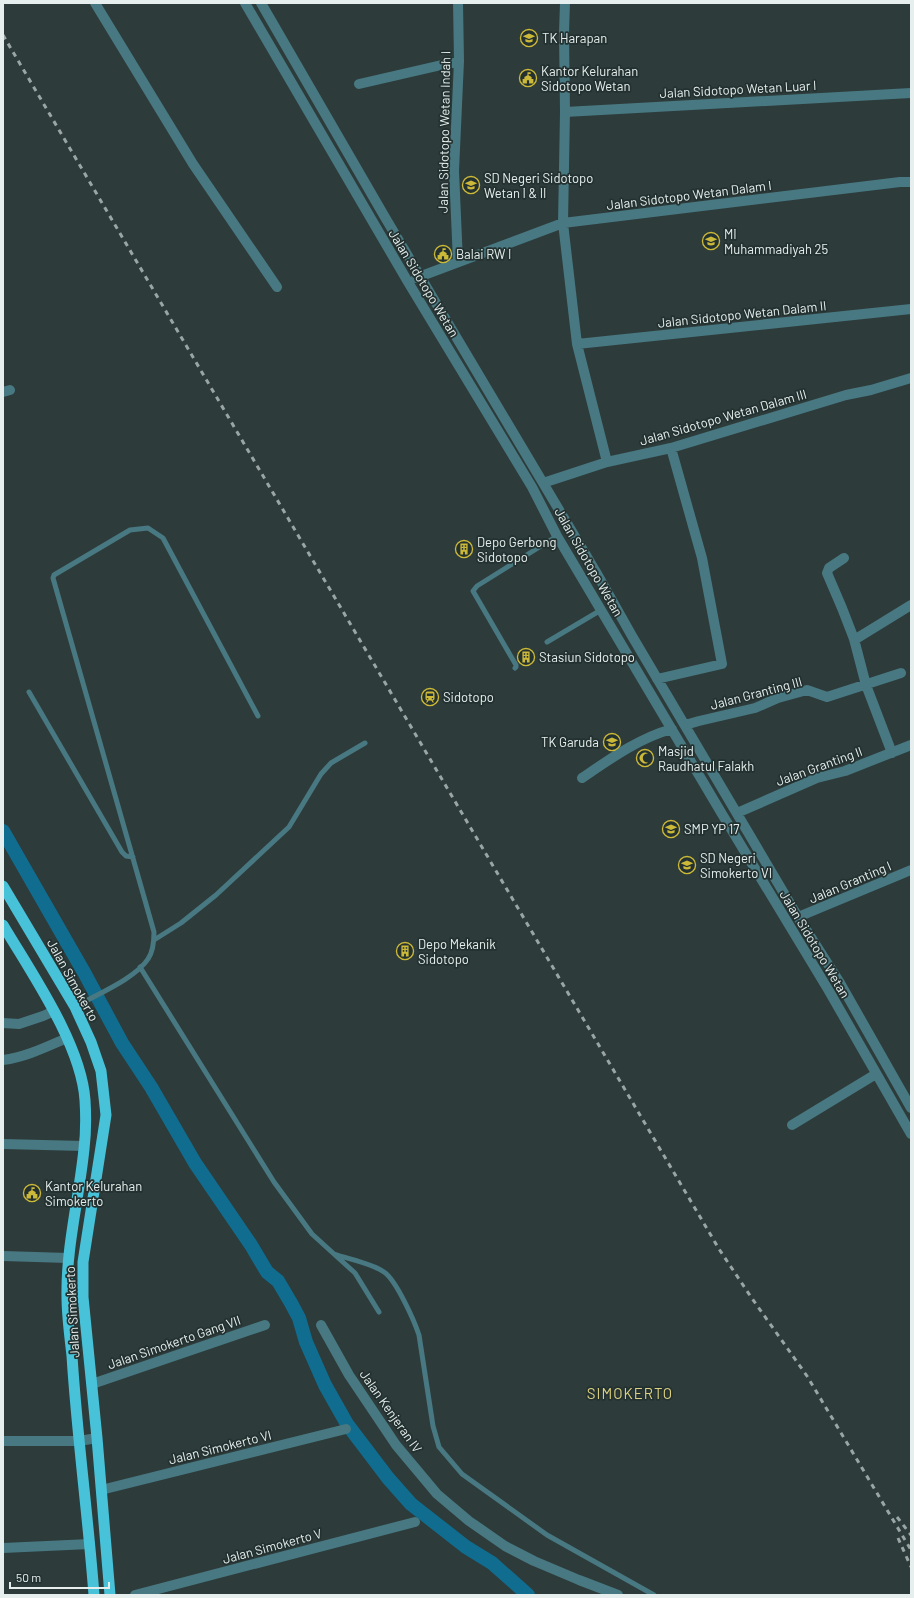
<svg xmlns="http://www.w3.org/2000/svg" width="914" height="1598" viewBox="0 0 914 1598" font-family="Barlow,sans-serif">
<rect width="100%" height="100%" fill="#2d3b3a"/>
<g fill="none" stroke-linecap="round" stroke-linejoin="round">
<path stroke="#106d90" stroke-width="14" d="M 3,831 L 85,974 L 122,1043 L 151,1087 L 195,1163 L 251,1245 L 267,1272 L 278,1281 L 291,1303 L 299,1318 L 306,1342 L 325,1385 L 347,1424 L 388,1478 L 411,1504 L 466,1547 L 492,1563 L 528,1595"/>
<path stroke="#487881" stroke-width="5" d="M 547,642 L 601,610
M 515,668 L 516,667 L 516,665 L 473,591 L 477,586 L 557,536
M 29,692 L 122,852 L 126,856 L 133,857
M 154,940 L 181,923 L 216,895 L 289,827 L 321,774 L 331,763 L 365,743
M 140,967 L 274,1182 L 312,1234 L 355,1273 L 379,1312
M 75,1007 C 95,995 135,979 148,959 C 153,952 154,940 154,932 L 53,578 L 54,575 L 130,530 L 148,528 L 163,538 L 258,716
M 334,1254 C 348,1259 372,1263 384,1272 C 396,1280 414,1320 419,1335 L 433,1426 L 439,1447 L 462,1474 L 547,1535 L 654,1595"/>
<path stroke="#487881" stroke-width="10" d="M 95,3 L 193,164 L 277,287
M 245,3 L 408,282 L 532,487 L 557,536 L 722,814 L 829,991 L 911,1134
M 261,3 L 386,219 L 596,572 L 632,636 L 798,917 L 840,983 L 911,1108
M 458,3 L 459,61 L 454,171 L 458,262
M 565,3 L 564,33 L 565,112 L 563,223 L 577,344 L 607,462
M 359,84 L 459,61
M 565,112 L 911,93
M 416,278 L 563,223 L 900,182 L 911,182
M 577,344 L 911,309
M 3,392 L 10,390
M 543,483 L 607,462 L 671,448 L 846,395 L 871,390 L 911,378
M 844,558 L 829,568 L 827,573 L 842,608 L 854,639 L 859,637 L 911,605
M 854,639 L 866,685 L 892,753
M 657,679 L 722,664 L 702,558 L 671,448
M 685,725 L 699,721 L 755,708 L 778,698 L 807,690 L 827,697 L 901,673
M 582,778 C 610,759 639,738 672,729
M 737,813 L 817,778 L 845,771 L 911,745
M 798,917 L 911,870
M 3,1023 L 19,1024 L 43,1016 L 54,1011
M 3,1060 C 26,1057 46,1047 67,1038
M 792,1125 L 876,1074
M 3,1144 L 84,1146
M 3,1256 L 68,1258
M 321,1325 L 349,1375 L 396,1445 L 437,1494 L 469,1521 L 505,1546 L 534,1561 L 579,1580 L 618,1595
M 92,1384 L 265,1325
M 79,1441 L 97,1438
M 101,1490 L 346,1429
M 3,1548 L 90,1544
M 135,1595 L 415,1522"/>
<path stroke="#487881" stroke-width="10" d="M 3,1441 L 79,1441"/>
<path stroke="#48c2d8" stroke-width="11" d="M 3,886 L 75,1007 L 91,1042 L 101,1071 L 106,1115 L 83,1262 L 83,1297 L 97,1438 L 110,1595
M 3,925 C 32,974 81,1044 85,1100 C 86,1116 86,1133 84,1149 C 79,1199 66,1247 67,1297 C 67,1317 70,1337 72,1356 C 77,1436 88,1515 94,1595"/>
<path stroke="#9aa6a5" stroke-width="3" stroke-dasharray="5 5" stroke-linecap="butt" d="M 3,35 L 719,1249 L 751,1297 L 807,1376 L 911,1550
M 897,1517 L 911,1535
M 898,1538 L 911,1567"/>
</g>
<defs>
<g id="school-ring" transform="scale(0.9)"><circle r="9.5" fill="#233130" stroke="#cdb938" stroke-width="1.5"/><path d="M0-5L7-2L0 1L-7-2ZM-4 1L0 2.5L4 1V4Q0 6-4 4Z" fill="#cdb938"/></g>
<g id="civic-ring" transform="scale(0.9)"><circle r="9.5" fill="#233130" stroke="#cdb938" stroke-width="1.5"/><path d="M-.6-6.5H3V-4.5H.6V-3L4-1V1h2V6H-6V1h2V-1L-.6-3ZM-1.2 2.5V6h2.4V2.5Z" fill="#cdb938"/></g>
<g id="building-ring" transform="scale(0.9)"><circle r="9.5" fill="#233130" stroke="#cdb938" stroke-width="1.5"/><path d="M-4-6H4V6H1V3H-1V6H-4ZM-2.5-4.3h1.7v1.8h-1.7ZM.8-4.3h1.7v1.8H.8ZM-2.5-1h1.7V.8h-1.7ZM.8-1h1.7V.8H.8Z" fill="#cdb938"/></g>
<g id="station-ring" transform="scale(0.9)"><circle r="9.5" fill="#233130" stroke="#cdb938" stroke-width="1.5"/><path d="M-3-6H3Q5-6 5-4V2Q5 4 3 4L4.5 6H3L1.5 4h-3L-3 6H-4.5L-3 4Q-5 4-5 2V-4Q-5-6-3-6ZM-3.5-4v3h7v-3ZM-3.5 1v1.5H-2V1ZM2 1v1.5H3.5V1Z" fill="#cdb938"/></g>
<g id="mosque-ring" transform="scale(0.9)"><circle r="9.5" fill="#233130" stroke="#cdb938" stroke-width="1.5"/><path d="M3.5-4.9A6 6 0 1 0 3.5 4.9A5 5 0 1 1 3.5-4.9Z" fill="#cdb938"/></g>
</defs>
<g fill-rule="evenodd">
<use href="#school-ring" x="529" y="38"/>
<use href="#civic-ring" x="528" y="78"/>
<use href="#school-ring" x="471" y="185"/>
<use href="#school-ring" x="711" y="241"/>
<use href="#civic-ring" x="443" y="254"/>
<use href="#building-ring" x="464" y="549"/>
<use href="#building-ring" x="526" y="657"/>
<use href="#station-ring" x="430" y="697"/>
<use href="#school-ring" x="612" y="742"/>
<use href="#mosque-ring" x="645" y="758"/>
<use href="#school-ring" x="671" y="829"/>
<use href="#school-ring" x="687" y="865"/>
<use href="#building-ring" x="405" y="951"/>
<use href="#civic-ring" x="32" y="1193"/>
</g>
<g text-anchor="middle" stroke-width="3.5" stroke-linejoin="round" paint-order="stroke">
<g font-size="13" fill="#e6efee" stroke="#233130" text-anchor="start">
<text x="542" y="43">TK Harapan</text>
<text x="541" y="76">Kantor Kelurahan<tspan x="541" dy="15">Sidotopo Wetan</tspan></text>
<text x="484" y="183">SD Negeri Sidotopo<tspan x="484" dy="15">Wetan I &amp; II</tspan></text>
<text x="724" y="239">MI<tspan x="724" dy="15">Muhammadiyah 25</tspan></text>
<text x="456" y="259">Balai RW I</text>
<text x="477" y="547">Depo Gerbong<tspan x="477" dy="15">Sidotopo</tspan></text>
<text x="539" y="662">Stasiun Sidotopo</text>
<text x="443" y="702">Sidotopo</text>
<text x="599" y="747" text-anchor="end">TK Garuda</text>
<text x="658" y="756">Masjid<tspan x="658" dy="15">Raudhatul Falakh</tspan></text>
<text x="684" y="834">SMP YP 17</text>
<text x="700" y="863">SD Negeri<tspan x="700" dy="15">Simokerto VI</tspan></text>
<text x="418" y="949">Depo Mekanik<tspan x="418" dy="15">Sidotopo</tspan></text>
<text x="45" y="1191">Kantor Kelurahan<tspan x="45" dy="15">Simokerto</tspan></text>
</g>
<g font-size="13" fill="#e6efee" stroke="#233130">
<text transform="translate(738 89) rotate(-3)" y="5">Jalan Sidotopo Wetan Luar I</text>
<text transform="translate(444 132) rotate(-89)" y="5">Jalan Sidotopo Wetan Indah I</text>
<text transform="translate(689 195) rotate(-7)" y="5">Jalan Sidotopo Wetan Dalam I</text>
<text transform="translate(424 283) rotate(59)" y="5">Jalan Sidotopo Wetan</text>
<text transform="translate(742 314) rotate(-6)" y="5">Jalan Sidotopo Wetan Dalam II</text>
<text transform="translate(723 417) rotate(-16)" y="5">Jalan Sidotopo Wetan Dalam III</text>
<text transform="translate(589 562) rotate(60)" y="5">Jalan Sidotopo Wetan</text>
<text transform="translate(756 693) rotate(-15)" y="5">Jalan Granting III</text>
<text transform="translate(819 766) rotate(-20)" y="5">Jalan Granting II</text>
<text transform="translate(850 882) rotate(-23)" y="5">Jalan Granting I</text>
<text transform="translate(815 944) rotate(59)" y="5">Jalan Sidotopo Wetan</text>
<text transform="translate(73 980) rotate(61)" y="5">Jalan Simokerto</text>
<text transform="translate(72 1312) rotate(-93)" y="5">Jalan Simokerto</text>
<text transform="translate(174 1342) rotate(-19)" y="5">Jalan Simokerto Gang VII</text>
<text transform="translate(391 1411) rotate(55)" y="5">Jalan Kenjeran IV</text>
<text transform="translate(220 1447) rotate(-14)" y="5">Jalan Simokerto VI</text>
<text transform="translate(272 1546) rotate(-15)" y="5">Jalan Simokerto V</text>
</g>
<g font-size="15" letter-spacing="1" fill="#ded182" stroke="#233130">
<text x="630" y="1399">SIMOKERTO</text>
</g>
</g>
<rect width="914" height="1598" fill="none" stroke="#e6efee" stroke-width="8"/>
<path d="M10 1582v6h99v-6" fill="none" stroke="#e6efee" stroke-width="2"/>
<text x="16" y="1582" font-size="12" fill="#e6efee" stroke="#233130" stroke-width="3" paint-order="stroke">50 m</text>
</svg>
